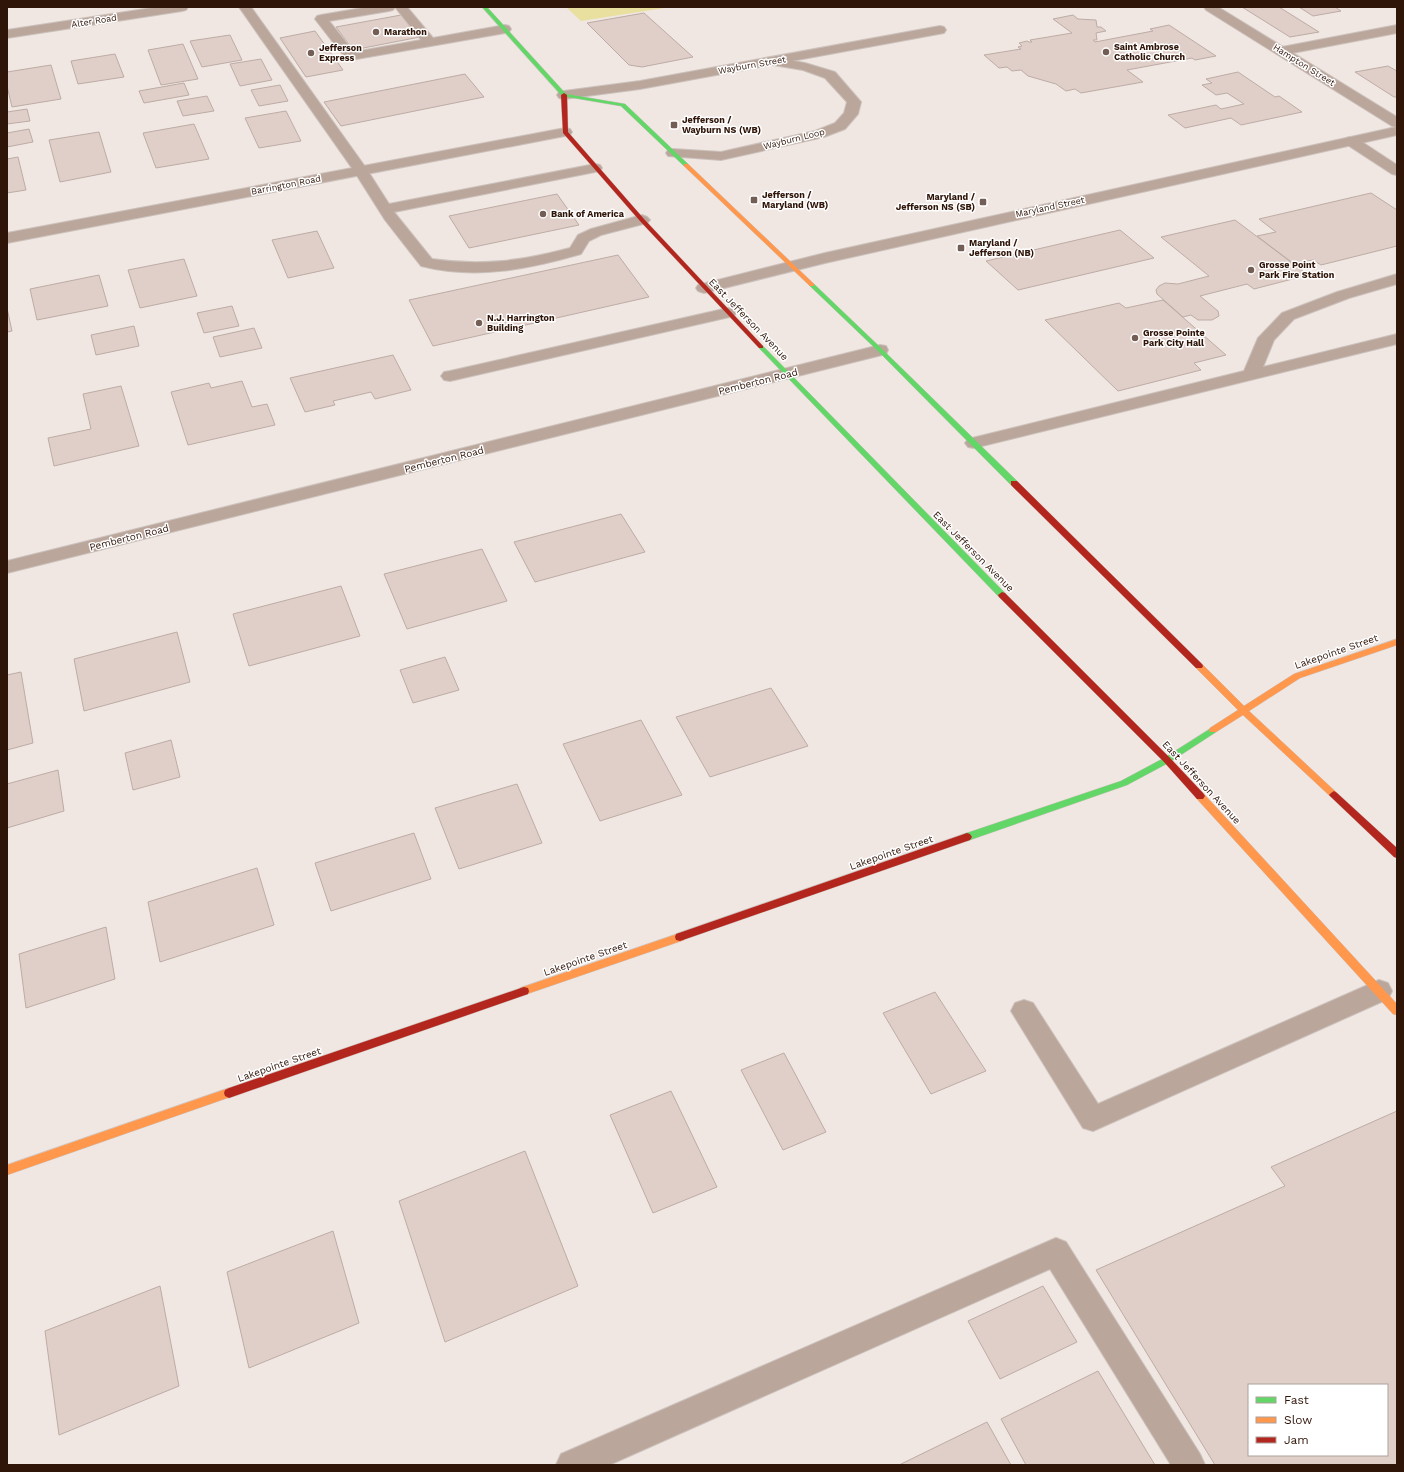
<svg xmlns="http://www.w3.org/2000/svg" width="1404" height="1472" viewBox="0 0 1404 1472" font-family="'Work Sans',sans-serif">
<rect width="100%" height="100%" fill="#f0e7e3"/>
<path fill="#e9df9e" d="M 566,7 L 671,7 L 581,21 Z"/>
<path fill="#e0cfc8" stroke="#bdaca5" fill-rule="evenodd" d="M 1242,7 L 1279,7 L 1319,32 L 1290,37 Z
M 1299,7 L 1335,7 L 1341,11 L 1313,16 Z
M 644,13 L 693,57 L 642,67 L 629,65 L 587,23 Z
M 401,15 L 420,37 L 353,50 L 336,27 Z
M 1073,15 L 1078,19 L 1096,20 L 1097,27 L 1101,27 L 1106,31 L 1096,33 L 1097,40 L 1093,40 L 1095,42 L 1153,31 L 1150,29 L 1169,25 L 1216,56 L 1195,60 L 1192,58 L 1127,70 L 1143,82 L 1081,93 L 1075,89 L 1066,91 L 1056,84 L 1028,76 L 1021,70 L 1012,71 L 1007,67 L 999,68 L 984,55 L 1021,49 L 1018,47 L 1022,46 L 1019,43 L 1027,41 L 1029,42 L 1032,42 L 1030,40 L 1072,33 L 1053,19 Z
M 315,31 L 343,70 L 306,77 L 280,38 Z
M 230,35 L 242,60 L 202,67 L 190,41 Z
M 183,44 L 198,79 L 161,85 L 148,50 Z
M 115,54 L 124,77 L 78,84 L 71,61 Z
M 261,59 L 272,80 L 240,86 L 230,64 Z
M 51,65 L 61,99 L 12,107 L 7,86 L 7,72 Z
M 1388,66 L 1397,71 L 1397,97 L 1394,97 L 1355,72 Z
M 1238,72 L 1275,97 L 1279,96 L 1302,112 L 1241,125 L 1231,118 L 1185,128 L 1168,115 L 1216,105 L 1221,109 L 1244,104 L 1227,93 L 1216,95 L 1202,85 L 1212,83 L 1206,79 Z
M 465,74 L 484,97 L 341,126 L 324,102 Z
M 184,83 L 189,95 L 144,103 L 139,91 Z
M 280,85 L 288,101 L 259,106 L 251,90 Z
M 207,96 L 214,111 L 183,116 L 177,101 Z
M 27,109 L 30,121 L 7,124 L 7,112 Z
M 286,111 L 301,141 L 259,148 L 245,118 Z
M 194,124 L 209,159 L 156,168 L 143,133 Z
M 29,129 L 33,142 L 7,147 L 7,133 Z
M 99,132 L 111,172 L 60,182 L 49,140 Z
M 18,157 L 26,190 L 7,193 L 7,159 Z
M 1371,193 L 1397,210 L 1397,246 L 1321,265 L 1313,260 L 1294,264 L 1257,236 L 1276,232 L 1259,219 Z
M 557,194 L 579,225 L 469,248 L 449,216 Z
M 1235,220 L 1308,275 L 1254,289 L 1247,284 L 1200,296 L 1218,311 L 1219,316 L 1212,320 L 1198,320 L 1191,315 L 1183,317 L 1157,294 L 1156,290 L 1159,286 L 1165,283 L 1178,284 L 1209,276 L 1161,237 Z
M 1120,230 L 1154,258 L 1018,290 L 986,261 Z
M 317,231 L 334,268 L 288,278 L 272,240 Z
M 618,255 L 649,297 L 433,346 L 409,300 Z
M 184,259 L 197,296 L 140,308 L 128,270 Z
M 99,275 L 108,306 L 37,320 L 30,289 Z
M 1163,300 L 1226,355 L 1194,363 L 1201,370 L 1118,391 L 1045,320 L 1119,303 L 1126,308 Z
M 232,306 L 239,326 L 204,333 L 197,313 Z
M 7,308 L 12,331 L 7,332 Z
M 134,326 L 139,346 L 96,355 L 91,335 Z
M 254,328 L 262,348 L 220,357 L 213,337 Z
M 393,355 L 411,390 L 375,399 L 371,392 L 333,401 L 335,405 L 305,412 L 290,378 Z
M 242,381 L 252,407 L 267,404 L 275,425 L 188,445 L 171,392 L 209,383 L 211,388 Z
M 121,386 L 139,446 L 54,466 L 48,438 L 91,429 L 83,394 Z
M 621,514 L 645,552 L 535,582 L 514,542 Z
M 482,549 L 507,601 L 407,629 L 384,574 Z
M 341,586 L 360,636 L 249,666 L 233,614 Z
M 177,632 L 190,682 L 84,711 L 74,659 Z
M 445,657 L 459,690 L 413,703 L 400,670 Z
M 21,672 L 33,743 L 7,750 L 7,675 Z
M 771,688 L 808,746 L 710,777 L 676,717 Z
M 641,720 L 682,795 L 600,821 L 563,744 Z
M 171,740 L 180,777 L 133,790 L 125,753 Z
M 58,770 L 64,811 L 7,828 L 7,784 Z
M 517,784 L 542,843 L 459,869 L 435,808 Z
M 414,833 L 431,879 L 331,911 L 315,863 Z
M 257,868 L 274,925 L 160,962 L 148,902 Z
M 106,927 L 115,979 L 26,1008 L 19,954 Z
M 935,992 L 986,1071 L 931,1094 L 883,1013 Z
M 784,1053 L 826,1132 L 783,1150 L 741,1070 Z
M 671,1091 L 717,1187 L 653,1213 L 610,1115 Z
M 1397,1111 L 1397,1465 L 1215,1465 L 1096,1270 L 1285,1186 L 1271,1167 ZM 1249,1385 L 1387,1385 L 1387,1455 L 1249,1455 Z
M 525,1151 L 578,1286 L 445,1342 L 399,1201 Z
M 333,1231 L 359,1323 L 249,1368 L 227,1272 Z
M 160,1286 L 179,1386 L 59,1435 L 45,1331 Z
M 1043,1286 L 1077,1342 L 1000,1379 L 968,1321 Z
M 1098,1371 L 1155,1465 L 1026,1465 L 1001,1419 Z
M 987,1422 L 1011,1465 L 899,1465 Z"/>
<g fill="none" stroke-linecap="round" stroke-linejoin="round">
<g stroke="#ccc2bc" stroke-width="2">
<path id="lane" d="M 239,7 L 251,7 L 366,168 L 389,204 L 595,164 L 600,165 L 602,168 L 600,171 L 595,172 L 394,212 L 432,259 C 482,266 522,261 570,248 L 578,235 L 591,229 L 642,215 L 647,217 L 650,220 L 647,223 L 601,235 L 589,241 L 581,254 C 529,269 476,280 421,266 L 385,220 L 354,171 Z
M 368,7 L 407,7 L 433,38 L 505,25 L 509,26 L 511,29 L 509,32 L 505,33 L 351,60 L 346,59 L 315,19 L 317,16 L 321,15 ZM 395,7 L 421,40 L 354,52 L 329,21 L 389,11 L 393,10 Z
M 1397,25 L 1397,33 L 1282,55 L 1277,54 L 1276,51 L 1277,48 L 1282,47 Z
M 772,57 L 805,63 L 835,72 L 861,102 L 858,114 L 845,129 L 824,137 L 721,160 L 668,156 L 666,153 L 668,150 L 673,149 L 721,152 L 815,131 L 835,123 L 844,113 L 847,102 L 825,78 L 803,70 L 767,64 L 766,61 L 767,58 Z
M 1351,137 L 1356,138 L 1397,165 L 1397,175 L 1392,174 L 1346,144 L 1344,141 L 1346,138 Z
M 1397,274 L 1397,284 L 1349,298 L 1294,319 L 1274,340 L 1263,367 L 1397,334 L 1397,344 L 974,448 L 968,447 L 965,443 L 968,439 L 1244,371 L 1258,338 L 1282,313 L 1337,292 Z
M 728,308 L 734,310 L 736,313 L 734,316 L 450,381 L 444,380 L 441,376 L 444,372 L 450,371 Z
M 1379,980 L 1388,983 L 1392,991 L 1388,999 L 1093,1131 L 1083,1128 L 1011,1011 L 1015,1003 L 1024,1000 L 1033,1003 L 1098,1104 Z
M 1056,1238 L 1066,1242 L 1200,1454 L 1205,1465 L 1171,1465 L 1050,1269 L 609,1465 L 556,1465 L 561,1454 Z"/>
</g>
<g stroke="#ccc2bc" stroke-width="2">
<path id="street" d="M 158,7 L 188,7 L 186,10 L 182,11 L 7,38 L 7,30 Z
M 1204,7 L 1218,7 L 1397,117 L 1397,135 L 825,263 L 704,293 L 698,291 L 696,288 L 698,285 L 825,253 L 1396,127 L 1392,126 L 1206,10 Z
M 940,26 L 944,27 L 946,30 L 944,33 L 640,89 L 564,99 L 559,98 L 557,95 L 559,92 L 564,91 L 640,81 Z
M 565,128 L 570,129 L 572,132 L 570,135 L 7,243 L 7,233 Z
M 880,345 L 886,346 L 888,350 L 886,354 L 7,573 L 7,561 Z"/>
</g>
<g stroke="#ccc2bc" stroke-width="1">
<path id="fast" d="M 482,7 L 487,7 L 566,94 L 625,104 L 688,164 L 688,166 L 684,166 L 621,106 L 562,96 Z
M 812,283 L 814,284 L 882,349 L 1017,481 L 1017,485 L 1011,485 L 878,351 L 810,286 L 809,285 Z
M 761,345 L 763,346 L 1005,593 L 1006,595 L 1005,597 L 999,597 L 759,348 L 759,346 Z
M 1213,727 L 1216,728 L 1217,730 L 1216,732 L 1170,762 L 1127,785 L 967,841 L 964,840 L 962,837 L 964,834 L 1121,781 L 1164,758 Z"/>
</g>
<g stroke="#ccc2bc" stroke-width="1">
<path id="slow" d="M 684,164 L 688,164 L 814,284 L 814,286 L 810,286 L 684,166 Z
M 1397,639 L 1397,645 L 1300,678 L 1249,711 L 1337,793 L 1339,795 L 1337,797 L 1331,797 L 1243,715 L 1216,732 L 1210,732 L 1209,730 L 1210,728 L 1238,710 L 1196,668 L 1195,666 L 1196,664 L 1202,664 L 1244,706 L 1294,674 Z
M 1200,792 L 1203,793 L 1397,1004 L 1397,1015 L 1393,1014 L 1197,799 L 1195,796 L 1197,793 Z
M 680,933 L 684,934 L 685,937 L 684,940 L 524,995 L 520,994 L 519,991 L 520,988 Z
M 229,1088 L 233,1090 L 234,1093 L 233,1096 L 7,1175 L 7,1165 Z"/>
</g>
<g stroke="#ccc2bc" stroke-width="1">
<path id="jam" d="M 564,93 L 567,95 L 568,132 L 644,219 L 763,346 L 763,348 L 759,348 L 640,221 L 563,133 L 561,95 Z
M 1011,481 L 1017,481 L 1202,664 L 1203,666 L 1202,668 L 1196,668 L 1011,485 Z
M 1002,592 L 1005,593 L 1170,758 L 1203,793 L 1205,796 L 1203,799 L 1197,799 L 1164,762 L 999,597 L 998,595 Z
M 1334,791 L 1337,793 L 1397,848 L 1397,858 L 1394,857 L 1331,797 L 1329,795 L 1331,793 Z
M 967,833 L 970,834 L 972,837 L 970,840 L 680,941 L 676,940 L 675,937 L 676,934 Z
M 524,987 L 528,988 L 529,991 L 528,994 L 229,1098 L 225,1096 L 224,1093 L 225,1090 L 229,1088 Z"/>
</g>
<use href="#lane" fill="#bba69c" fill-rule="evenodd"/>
<use href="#street" fill="#bba69c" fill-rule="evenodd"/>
<use href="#fast" fill="#63d668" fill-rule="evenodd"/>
<use href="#slow" fill="#ff974d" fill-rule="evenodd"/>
<use href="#jam" fill="#b3261e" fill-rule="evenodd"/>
</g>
<g fill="#735e55" stroke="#fff" stroke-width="1.5">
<circle cx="376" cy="32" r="4"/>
<circle cx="1106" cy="52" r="4"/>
<circle cx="311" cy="53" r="4"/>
<rect x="670" y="121" width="8" height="8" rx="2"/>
<rect x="750" y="196" width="8" height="8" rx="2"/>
<rect x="979" y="198" width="8" height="8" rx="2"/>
<circle cx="543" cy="214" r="4"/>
<rect x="957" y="244" width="8" height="8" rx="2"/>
<circle cx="1251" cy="270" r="4"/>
<circle cx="479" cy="323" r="4"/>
<circle cx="1135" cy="338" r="4"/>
</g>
<g text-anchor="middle" stroke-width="3" stroke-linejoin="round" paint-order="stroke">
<g font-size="9" fill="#2f1408" stroke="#fff">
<text transform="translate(94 21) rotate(-9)" y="3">Alter Road</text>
<text transform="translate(752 65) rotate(-10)" y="3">Wayburn Street</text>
<text transform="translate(1304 65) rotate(32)" y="3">Hampton Street</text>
<text transform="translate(794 139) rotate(-14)" y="3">Wayburn Loop</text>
<text transform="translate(286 185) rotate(-11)" y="3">Barrington Road</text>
<text transform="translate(1050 207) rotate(-12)" y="3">Maryland Street</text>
</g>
<g font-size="9" font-weight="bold" fill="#2f1408" stroke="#fff" text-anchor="start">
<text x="384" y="35">Marathon</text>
<text x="1114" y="50">Saint Ambrose<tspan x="1114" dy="10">Catholic Church</tspan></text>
<text x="319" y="51">Jefferson<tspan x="319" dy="10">Express</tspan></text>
<text x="682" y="123">Jefferson /<tspan x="682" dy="10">Wayburn NS (WB)</tspan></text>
<text x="762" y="198">Jefferson /<tspan x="762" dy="10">Maryland (WB)</tspan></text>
<text x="975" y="200" text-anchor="end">Maryland /<tspan x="975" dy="10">Jefferson NS (SB)</tspan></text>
<text x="551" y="217">Bank of America</text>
<text x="969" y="246">Maryland /<tspan x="969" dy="10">Jefferson (NB)</tspan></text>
<text x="1259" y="268">Grosse Point<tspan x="1259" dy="10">Park Fire Station</tspan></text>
<text x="487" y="321">N.J. Harrington<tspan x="487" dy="10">Building</tspan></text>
<text x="1143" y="336">Grosse Pointe<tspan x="1143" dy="10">Park City Hall</tspan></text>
</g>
<g font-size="10" fill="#2f1408" stroke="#fff">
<text transform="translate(749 319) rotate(46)" y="4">East Jefferson Avenue</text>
<text transform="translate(758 381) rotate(-14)" y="4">Pemberton Road</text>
<text transform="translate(444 459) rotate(-14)" y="4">Pemberton Road</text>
<text transform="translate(129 537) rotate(-14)" y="4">Pemberton Road</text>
<text transform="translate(974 551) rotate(45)" y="4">East Jefferson Avenue</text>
<text transform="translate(1336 651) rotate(-19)" y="4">Lakepointe Street</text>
<text transform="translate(1202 782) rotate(47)" y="4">East Jefferson Avenue</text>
<text transform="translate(891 852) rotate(-19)" y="4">Lakepointe Street</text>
<text transform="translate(585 958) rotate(-19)" y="4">Lakepointe Street</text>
<text transform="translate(279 1064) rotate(-19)" y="4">Lakepointe Street</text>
</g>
</g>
<rect width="1404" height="1472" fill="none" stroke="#2f1408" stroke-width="16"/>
<rect x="1248" y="1384" width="140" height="72" fill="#ffffff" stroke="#aca19c"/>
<rect x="1256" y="1397" width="20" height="6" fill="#63d668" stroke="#aca19c"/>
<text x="1284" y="1404" font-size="12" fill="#2f1408">Fast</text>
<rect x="1256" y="1417" width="20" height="6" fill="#ff974d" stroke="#aca19c"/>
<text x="1284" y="1424" font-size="12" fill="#2f1408">Slow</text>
<rect x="1256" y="1437" width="20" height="6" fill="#b3261e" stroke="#aca19c"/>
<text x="1284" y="1444" font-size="12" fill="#2f1408">Jam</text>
</svg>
